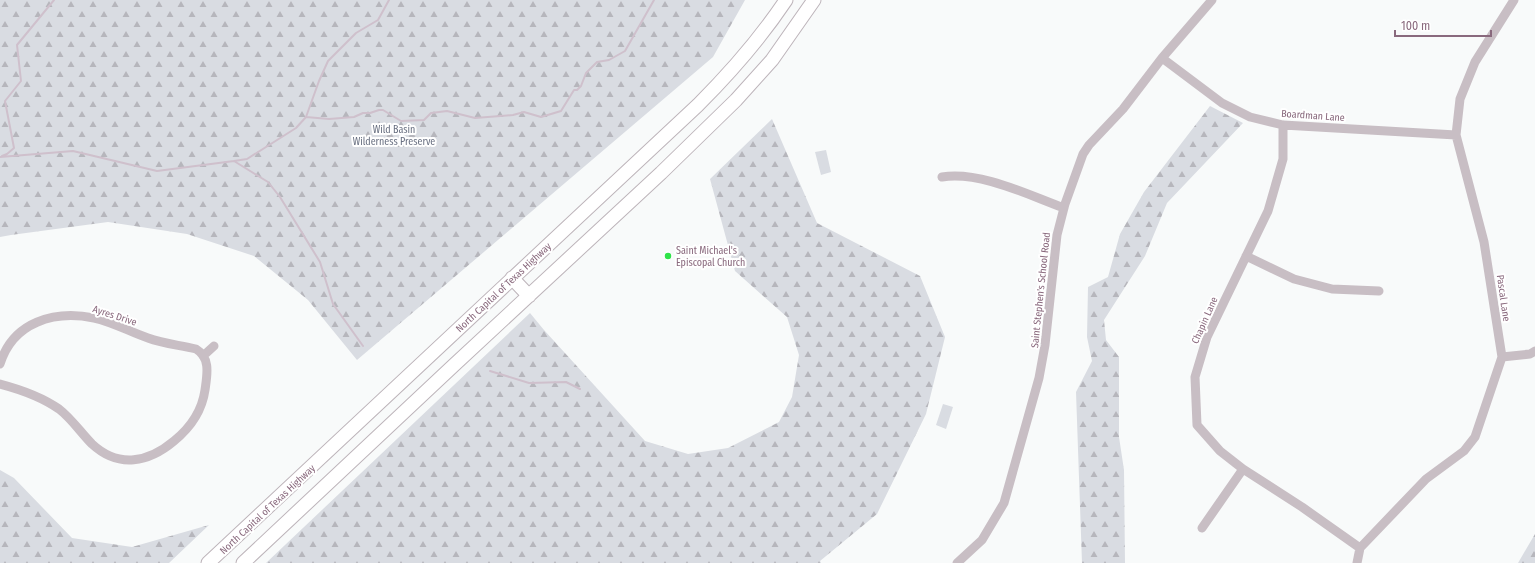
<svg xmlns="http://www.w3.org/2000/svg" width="1535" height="563" viewBox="0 0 1535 563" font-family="'Fira Sans Condensed',sans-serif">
<defs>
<pattern id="forest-firs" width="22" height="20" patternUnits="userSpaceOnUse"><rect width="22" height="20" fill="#d9dce2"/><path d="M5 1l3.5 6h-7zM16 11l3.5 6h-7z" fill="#b6b6bc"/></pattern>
</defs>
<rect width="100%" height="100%" fill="#f8fafa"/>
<path fill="#d9dce2" d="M 826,150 L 831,172 L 821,175 L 815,152 Z
M 943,404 L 953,407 L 946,429 L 936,425 Z"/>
<path fill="url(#forest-firs)" d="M 0,0 L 745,0 L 713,57 L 357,360 L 308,300 L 254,256 L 187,234 L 108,222 L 11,235 L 0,237 Z
M 1210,106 L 1243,123 L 1167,203 L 1145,256 L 1104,320 L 1106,340 L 1119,357 L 1119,437 L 1124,470 L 1125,563 L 1082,563 L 1076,392 L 1092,361 L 1087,337 L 1088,287 L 1108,277 L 1120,234 L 1144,192 Z
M 772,119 L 817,223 L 920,276 L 945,337 L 926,414 L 877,514 L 820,561 L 821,563 L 266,563 L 530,313 L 544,330 L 645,441 L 688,454 L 728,448 L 779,422 L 792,397 L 799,355 L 787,317 L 735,271 L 710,179 Z
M 0,470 L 14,478 L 72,538 L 132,547 L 209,525 L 169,563 L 0,563 Z
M 1535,534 L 1535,563 L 1518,563 Z"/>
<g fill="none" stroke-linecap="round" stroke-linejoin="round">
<path stroke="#cfc0cc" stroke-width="2" d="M 306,117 L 329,119 L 354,117 L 363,113 L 370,113 L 379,110 L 383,110 L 401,121 L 424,120 L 431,113 L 447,111 L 475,118 L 513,115 L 524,112 L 541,117 L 561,111 L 574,90 L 577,90 L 581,86 L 586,73 L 597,62 L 609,60 L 625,51 L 654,0
M 2,156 L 7,154 L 14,148 L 5,101 L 21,81 L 17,45 L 54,0
M 0,157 L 73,151 L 157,171 L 234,161 L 268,182 L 280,197 L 320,262 L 333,304 L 363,346
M 234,161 L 247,159 L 296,128 L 306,117 L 319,81 L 328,61 L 356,33 L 378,20 L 389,0
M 490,371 L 529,383 L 566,382 L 580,389"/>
<g stroke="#bdb4ba" stroke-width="15">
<path id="highway" d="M 512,278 L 529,296
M 208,563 L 698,105 C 731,72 760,39 786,0
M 243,563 L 453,366 L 661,173 L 736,100 L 772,60 L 814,0"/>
</g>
<path stroke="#c8bec4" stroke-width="9" d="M 1162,58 L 1222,103 L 1250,117 L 1283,125 L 1456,135
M 1283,125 L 1283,159 L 1268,211 L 1207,337 L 1195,377 L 1197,425 L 1220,451 L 1243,469 L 1302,507 L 1360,548
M 942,177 C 981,171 1028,195 1064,208
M 1246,256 L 1294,279 L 1332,289 L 1379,291
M 203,356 L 214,346
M 1502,357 L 1530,354 L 1535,351
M 0,364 C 13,322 54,310 94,318 C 113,322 130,332 148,338 C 164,344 180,345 196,349 C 211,358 207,375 205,390 C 202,411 190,428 174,441 C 149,462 119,469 92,444 C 81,433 72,419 59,409 C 42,397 19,389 0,384
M 1202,528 L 1243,469
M 957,563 L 982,540 L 1004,503 L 1039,378 L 1045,345 L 1057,235 L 1065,204 L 1083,154 L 1089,145 L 1123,109 L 1162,58 L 1212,0
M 1357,563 L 1360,548 L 1426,479 L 1464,451 L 1475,437 L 1502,357 L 1484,242 L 1456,135 L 1460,99 L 1475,62 L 1514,0"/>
<use href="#highway" stroke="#fff" stroke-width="13"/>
</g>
<circle fill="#2fe349" stroke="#fff" stroke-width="1.5" cx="668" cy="256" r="4"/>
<g text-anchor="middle" stroke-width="4" stroke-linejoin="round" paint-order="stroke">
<g font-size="10" fill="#89697d" stroke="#fff">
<text transform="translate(1313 115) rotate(4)" y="4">Boardman Lane</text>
<text transform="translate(503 287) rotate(-43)" y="4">North Capital of Texas Highway</text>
<text transform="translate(1040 290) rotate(-84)" y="4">Saint Stephen's School Road</text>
<text transform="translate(1504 298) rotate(82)" y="4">Pascal Lane</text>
<text transform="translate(115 315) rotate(18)" y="4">Ayres Drive</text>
<text transform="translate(1204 320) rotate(-66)" y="4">Chapin Lane</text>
<text transform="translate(267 509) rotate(-43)" y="4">North Capital of Texas Highway</text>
</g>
<g font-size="10" fill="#686f80" stroke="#fff">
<text x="394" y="133">Wild Basin<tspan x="394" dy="12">Wilderness Preserve</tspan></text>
</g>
<g font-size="10" fill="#89697d" stroke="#fff" text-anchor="start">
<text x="676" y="254">Saint Michael's<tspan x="676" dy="12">Episcopal Church</tspan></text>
</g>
</g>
<path d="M1395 30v6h96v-6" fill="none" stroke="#89697d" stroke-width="2"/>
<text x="1401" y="30" font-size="12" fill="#89697d" stroke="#ffffff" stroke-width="3" paint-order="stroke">100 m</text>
</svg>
